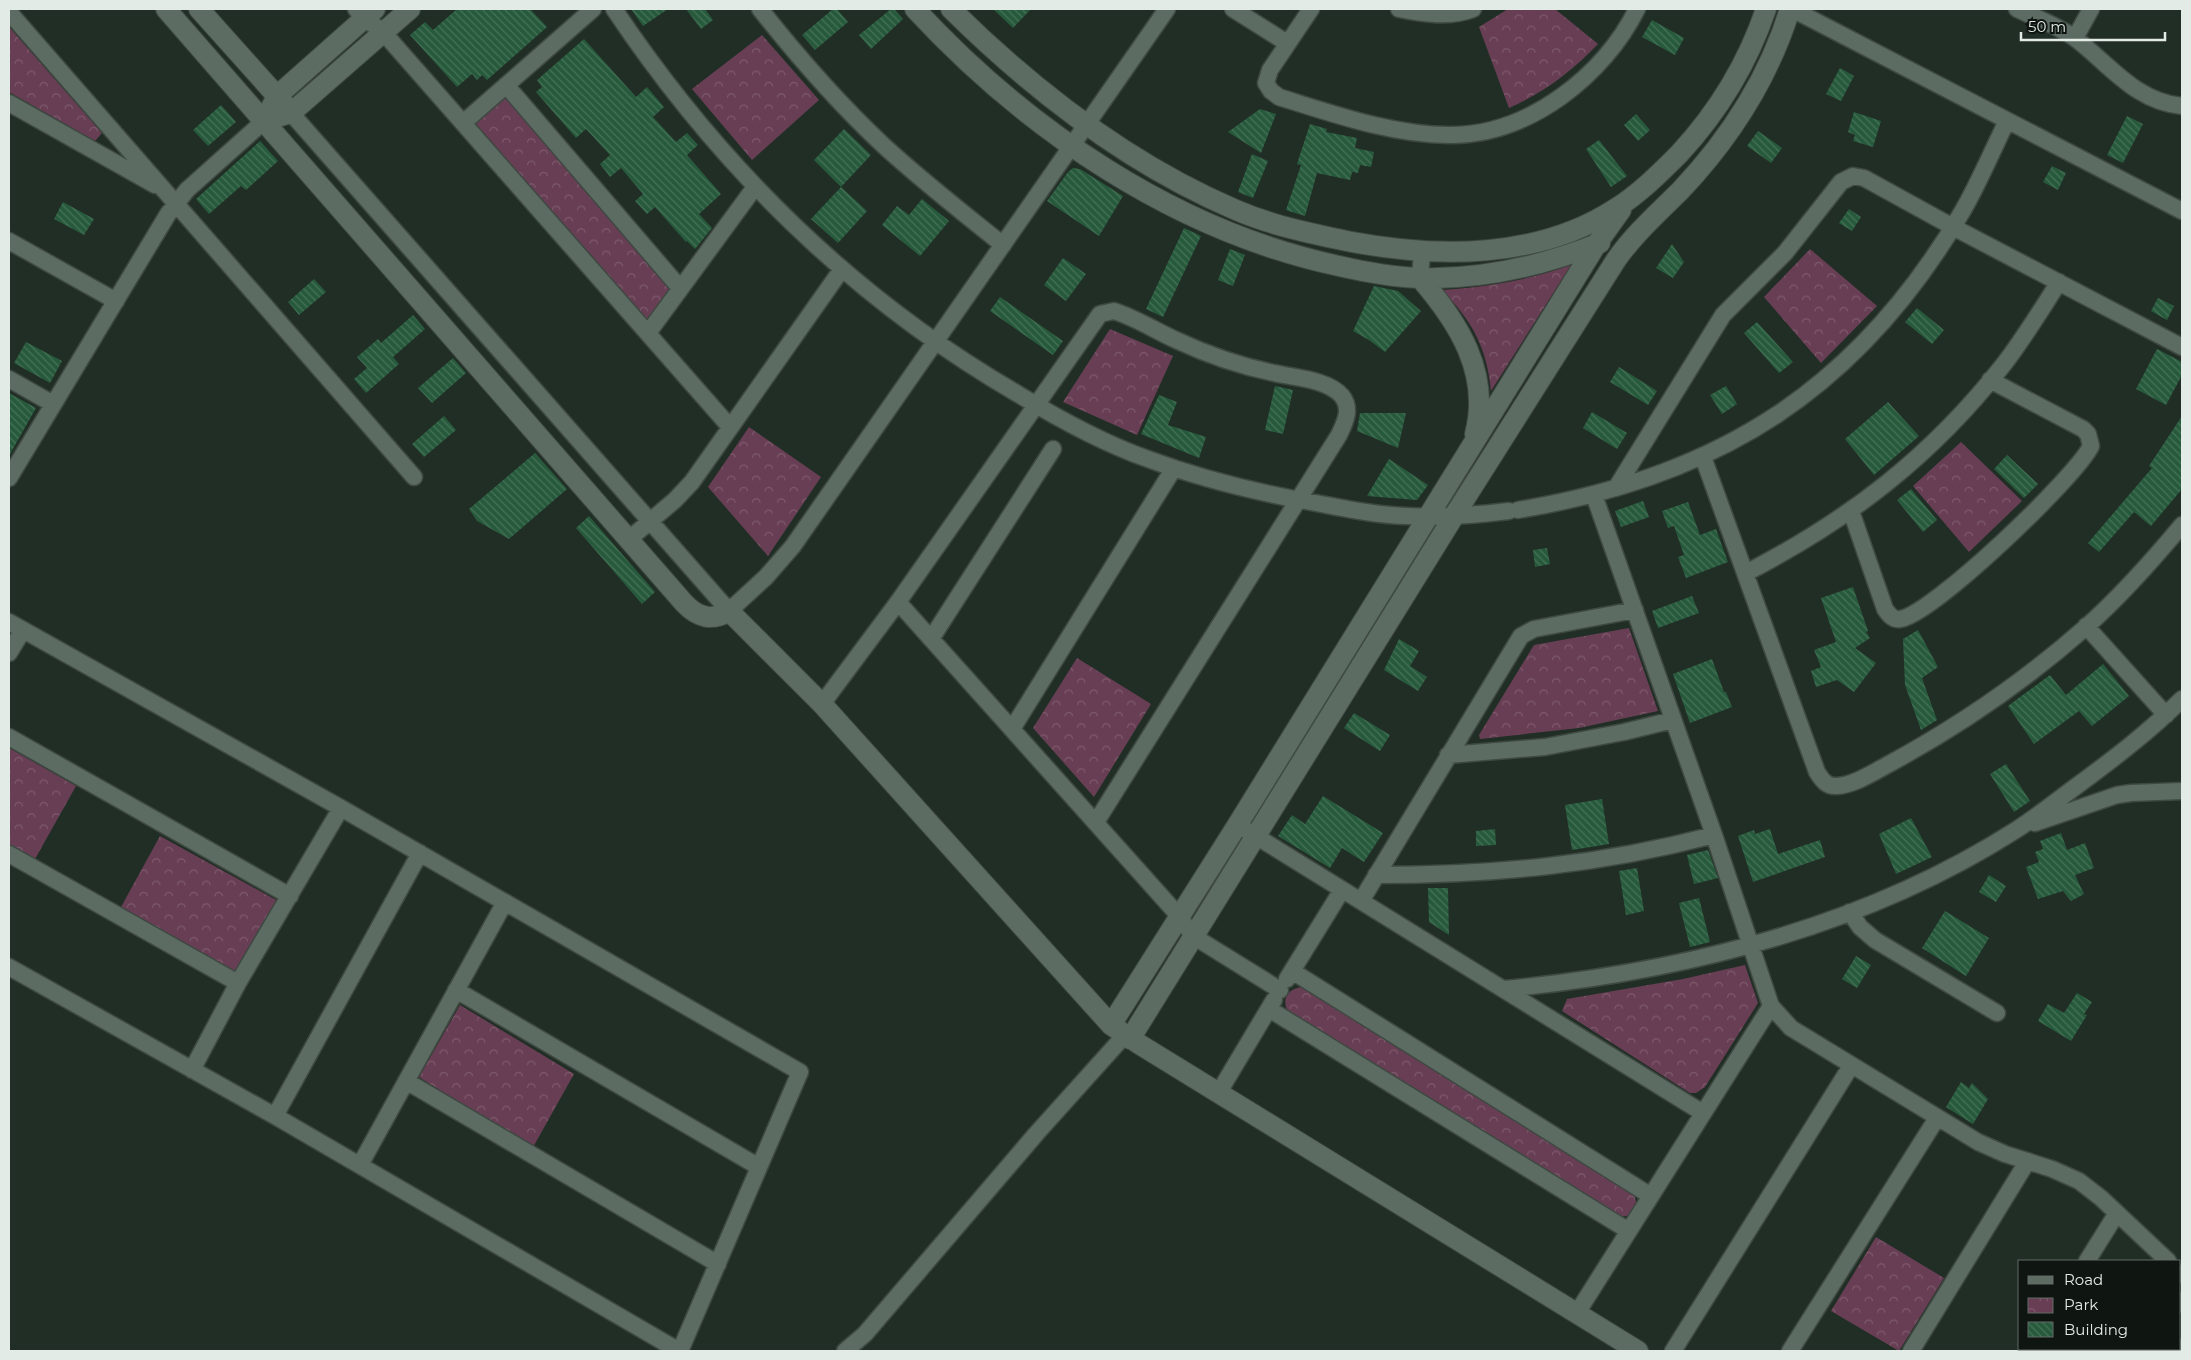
<svg xmlns="http://www.w3.org/2000/svg" width="2191" height="1360" viewBox="0 0 2191 1360" font-family="Montserrat,sans-serif">
<defs>
<pattern id="park-crowns" width="20" height="18" patternUnits="userSpaceOnUse" patternTransform="scale(1.25)"><rect width="20" height="18" fill="#683e54"/><path d="M2 6a3 3 0 1 1 6 0M12 15a3 3 0 1 1 6 0" fill="none" stroke="#7d5a6c"/></pattern>
<pattern id="building-back-hatch" width="6" height="6" patternUnits="userSpaceOnUse" patternTransform="scale(1.25)"><rect width="6" height="6" fill="#275a3c"/><path d="M-1 5l2 2M0 0l6 6M5-1l2 2" fill="none" stroke="#467258"/></pattern>
</defs>
<rect width="100%" height="100%" fill="#212e25"/>
<path fill="url(#park-crowns)" d="M 1508,9 L 1555,9 L 1598,44 C 1571,72 1545,92 1509,108 L 1479,27 Z
M 9,27 L 102,133 L 95,141 L 9,92 Z
M 762,35 L 819,100 L 752,160 L 692,89 Z
M 507,95 L 672,288 L 648,322 L 475,123 Z
M 1810,249 L 1877,306 L 1821,363 L 1764,297 Z
M 1571,265 L 1491,391 C 1487,347 1472,321 1442,290 C 1487,287 1529,280 1571,265 Z
M 1110,329 L 1173,356 L 1137,435 L 1063,402 Z
M 749,427 L 821,477 L 768,556 L 708,487 Z
M 1961,442 L 2022,501 L 1969,552 L 1913,486 Z
M 1629,628 L 1658,711 L 1579,728 L 1480,739 L 1479,735 L 1534,645 Z
M 1077,658 L 1151,704 L 1094,797 L 1033,728 Z
M 9,748 L 76,786 L 35,859 L 9,845 Z
M 160,836 L 278,901 L 235,974 L 121,907 Z
M 1745,965 L 1758,1003 L 1705,1087 L 1696,1093 L 1690,1093 L 1562,1011 L 1567,999 L 1683,979 Z
M 1303,987 L 1634,1195 L 1637,1205 L 1631,1215 L 1620,1217 L 1288,1012 C 1281,999 1288,988 1303,987 Z
M 460,1005 L 574,1074 L 532,1149 L 419,1077 Z
M 1876,1237 L 1944,1278 L 1899,1351 L 1831,1311 Z"/>
<path fill="url(#building-back-hatch)" d="M 457,9 L 530,9 L 547,27 L 487,80 L 482,75 L 477,80 L 472,74 L 457,87 L 410,35 L 425,22 L 433,30 Z
M 631,9 L 668,9 L 643,26 Z
M 686,9 L 705,9 L 713,20 L 701,29 Z
M 833,9 L 837,9 L 848,22 L 815,50 L 802,35 Z
M 891,9 L 894,9 L 903,19 L 871,49 L 859,35 Z
M 993,9 L 1031,9 L 1013,28 Z
M 1652,20 L 1684,38 L 1675,55 L 1642,37 Z
M 584,39 L 636,97 L 647,87 L 664,107 L 653,117 L 676,142 L 687,133 L 698,145 L 687,155 L 721,194 L 699,214 L 712,228 L 695,249 L 687,241 L 686,242 L 655,207 L 647,214 L 635,201 L 643,194 L 621,168 L 610,177 L 600,164 L 610,155 L 586,129 L 576,138 L 536,92 L 542,87 L 537,80 Z
M 1840,68 L 1854,76 L 1841,101 L 1826,94 Z
M 221,105 L 236,122 L 208,146 L 193,130 Z
M 1260,109 L 1276,114 L 1261,153 L 1228,132 Z
M 1854,112 L 1881,121 L 1873,147 L 1853,141 L 1855,135 L 1848,132 Z
M 1636,114 L 1650,130 L 1638,141 L 1624,125 Z
M 2127,116 L 2143,124 L 2123,163 L 2107,155 Z
M 1310,124 L 1327,129 L 1326,132 L 1357,138 L 1355,148 L 1374,152 L 1371,167 L 1360,165 L 1358,173 L 1352,172 L 1350,180 L 1317,173 L 1305,216 L 1286,210 L 1301,165 L 1297,164 Z
M 844,129 L 871,155 L 841,187 L 867,211 L 838,243 L 811,219 L 841,187 L 814,160 Z
M 1758,131 L 1782,148 L 1771,163 L 1747,146 Z
M 1599,140 L 1627,176 L 1611,187 L 1586,149 Z
M 260,141 L 278,161 L 246,190 L 241,186 L 209,214 L 196,199 Z
M 1252,154 L 1268,161 L 1253,198 L 1238,192 Z
M 2052,166 L 2066,173 L 2058,190 L 2043,182 Z
M 1073,168 L 1080,169 L 1123,196 L 1099,236 L 1047,201 L 1068,172 Z
M 922,199 L 949,221 L 920,256 L 882,225 L 897,206 L 909,215 Z
M 63,202 L 94,219 L 84,235 L 54,219 Z
M 1849,209 L 1861,217 L 1852,231 L 1839,223 Z
M 1184,228 L 1201,236 L 1163,317 L 1146,309 Z
M 1672,244 L 1684,262 L 1673,278 L 1656,268 Z
M 1230,249 L 1245,255 L 1233,286 L 1218,280 Z
M 1063,258 L 1086,274 L 1066,301 L 1044,285 Z
M 314,279 L 326,292 L 299,315 L 288,302 Z
M 1374,286 L 1398,291 L 1421,311 L 1385,352 L 1369,340 L 1353,331 Z
M 1000,297 L 1063,341 L 1053,355 L 990,311 Z
M 2158,298 L 2174,306 L 2167,320 L 2151,311 Z
M 1917,308 L 1944,330 L 1932,344 L 1905,322 Z
M 413,315 L 425,329 L 393,357 L 399,364 L 366,393 L 354,379 L 367,368 L 357,357 L 378,339 L 381,343 Z
M 1757,322 L 1793,362 L 1779,373 L 1744,333 Z
M 26,342 L 62,361 L 50,383 L 14,363 Z
M 2157,349 L 2182,362 L 2182,375 L 2166,405 L 2136,389 Z
M 453,358 L 466,373 L 432,403 L 418,388 Z
M 1619,367 L 1657,391 L 1648,405 L 1610,382 Z
M 1275,386 L 1293,390 L 1283,434 L 1265,430 Z
M 1726,386 L 1737,404 L 1722,414 L 1710,395 Z
M 9,393 L 36,408 L 9,456 Z
M 1159,395 L 1177,402 L 1168,425 L 1206,437 L 1199,458 L 1141,434 Z
M 1888,402 L 1919,436 L 1874,475 L 1845,439 Z
M 1592,412 L 1627,433 L 1617,449 L 1583,428 Z
M 1360,413 L 1406,413 L 1398,448 L 1357,431 Z
M 444,416 L 456,430 L 424,457 L 412,444 Z
M 2182,416 L 2182,489 L 2151,526 L 2134,512 L 2099,552 L 2088,543 L 2152,468 L 2149,466 Z
M 535,453 L 567,489 L 509,539 L 477,521 L 469,509 Z
M 2007,455 L 2038,484 L 2024,498 L 1994,469 Z
M 1389,459 L 1428,485 L 1417,500 L 1367,496 Z
M 1911,489 L 1937,520 L 1923,532 L 1897,500 Z
M 1643,501 L 1649,517 L 1621,527 L 1615,511 Z
M 1688,502 L 1700,535 L 1716,529 L 1728,562 L 1686,578 L 1678,557 L 1684,555 L 1674,526 L 1668,528 L 1662,511 Z
M 589,516 L 655,592 L 642,604 L 576,528 Z
M 1547,548 L 1550,564 L 1535,567 L 1533,550 Z
M 1853,587 L 1868,631 L 1866,632 L 1870,638 L 1855,648 L 1876,663 L 1854,692 L 1837,680 L 1816,687 L 1811,671 L 1821,667 L 1814,650 L 1836,642 L 1821,598 Z
M 1692,596 L 1699,613 L 1658,628 L 1652,611 Z
M 1918,630 L 1938,667 L 1922,678 L 1937,720 L 1921,730 L 1905,685 L 1903,639 Z
M 1399,639 L 1419,651 L 1410,666 L 1427,677 L 1418,691 L 1384,670 Z
M 1712,659 L 1724,692 L 1726,692 L 1732,707 L 1690,723 L 1673,674 Z
M 2103,664 L 2129,696 L 2092,726 L 2079,711 L 2034,744 L 2008,706 L 2050,675 L 2066,695 Z
M 1354,713 L 1390,735 L 1380,751 L 1344,728 Z
M 2006,764 L 2030,801 L 2014,812 L 1990,774 Z
M 1323,796 L 1383,833 L 1364,862 L 1342,848 L 1330,868 L 1278,836 L 1292,815 L 1305,824 Z
M 1602,799 L 1609,844 L 1572,850 L 1565,805 Z
M 1911,818 L 1932,857 L 1896,874 L 1879,834 Z
M 1495,829 L 1496,845 L 1476,846 L 1476,831 Z
M 1770,829 L 1778,854 L 1820,840 L 1825,857 L 1753,882 L 1738,836 L 1754,830 L 1755,834 Z
M 2061,833 L 2067,850 L 2085,843 L 2094,868 L 2075,875 L 2084,894 L 2071,901 L 2063,891 L 2038,899 L 2026,867 L 2039,862 L 2035,852 L 2043,849 L 2040,841 Z
M 1708,850 L 1718,878 L 1694,884 L 1687,855 Z
M 1637,868 L 1644,911 L 1626,915 L 1619,871 Z
M 1989,875 L 2006,886 L 1996,902 L 1979,892 Z
M 1428,888 L 1448,888 L 1449,935 L 1429,922 Z
M 1699,898 L 1710,942 L 1690,947 L 1679,903 Z
M 1945,911 L 1989,938 L 1966,976 L 1922,948 Z
M 1856,956 L 1871,965 L 1857,988 L 1842,979 Z
M 2077,993 L 2092,1002 L 2084,1014 L 2087,1015 L 2071,1041 L 2038,1021 L 2048,1004 L 2064,1013 Z
M 1961,1082 L 1969,1088 L 1972,1083 L 1988,1099 L 1973,1124 L 1946,1107 Z"/>
<g fill="none" stroke-linecap="round" stroke-linejoin="round">
<g stroke="#3e4942" stroke-width="19">
<path id="minor" d="M 356,9 L 364,18 L 383,32 L 730,427
M 614,9 C 719,166 854,299 1018,394 C 1059,419 1103,443 1148,459 C 1199,478 1251,491 1305,501 C 1339,507 1372,515 1407,516 C 1441,518 1475,515 1509,511
M 760,9 C 798,57 838,103 883,145 C 921,180 962,212 1003,245
M 1233,9 L 1287,43
M 1311,9 L 1270,70 L 1266,83 L 1271,91 L 1279,97 C 1333,114 1396,136 1453,135 C 1530,134 1604,75 1637,9
M 1399,9 C 1423,14 1450,18 1473,9
M 1792,9 L 2182,211
M 2017,9 C 2036,18 2059,26 2076,39 C 2110,65 2136,102 2182,106
M 9,12 L 414,477
M 2075,38 L 2091,9
M 506,85 L 680,288
M 9,103 L 155,185
M 291,113 L 729,611 L 766,577 L 793,546 L 1167,9
M 463,123 L 593,9
M 9,241 L 116,301
M 1420,278 L 1422,252
M 648,333 L 755,187
M 9,379 L 53,404
M 1703,457 L 1817,772 C 1822,780 1827,787 1837,786 C 1854,785 1874,772 1889,764 C 1959,726 2026,680 2086,627 C 2121,596 2152,561 2182,525
M 9,478 L 168,214 L 187,190 L 264,121
M 1616,488 L 1723,315 L 1785,253 L 1841,182 L 1853,176 L 1864,178 L 1953,227 L 2182,347
M 1594,495 L 1714,835 L 1771,1006 L 1791,1028 L 1978,1142 L 2005,1154 L 2052,1169 L 2079,1181 L 2101,1198 L 2168,1261
M 1518,510 C 1719,477 1858,389 1962,212 C 1979,183 1992,151 2007,121
M 1851,511 L 1885,609 C 1889,615 1893,620 1900,619 C 1932,615 2076,477 2091,446 L 2088,434 L 2083,429 L 1990,380
M 628,540 L 675,500 L 692,482 L 842,269
M 1746,573 C 1850,519 1931,457 2004,364 C 2024,338 2041,310 2059,282
M 898,602 L 1179,916 L 1193,936 L 1280,990
M 9,622 L 341,808 L 800,1072 L 680,1351
M 2086,626 L 2166,715
M 931,639 L 1053,449
M 9,653 L 23,630
M 822,704 L 898,602 L 1100,314 L 1114,311 C 1136,318 1156,331 1176,340 C 1208,355 1240,366 1274,373 C 1295,378 1327,379 1342,396 C 1352,409 1345,422 1339,435 L 1096,822
M 1012,729 L 1174,468
M 9,737 L 290,896
M 1448,755 L 1545,747 L 1624,732 L 1673,720
M 2035,823 L 2117,795 L 2131,793 L 2182,791
M 1246,830 L 1703,1113
M 9,854 L 238,983
M 1376,875 C 1494,875 1600,865 1714,835
M 1361,901 L 1521,636 L 1534,629 L 1635,610
M 1850,912 L 1860,927 L 1875,940 L 1997,1013
M 9,967 L 275,1116 L 679,1351
M 1292,971 L 1651,1196
M 1287,979 L 1342,890
M 1504,989 C 1682,972 1864,927 2016,830 C 2036,817 2055,802 2074,788 C 2112,760 2149,732 2182,699
M 456,990 L 759,1167
M 1269,1009 L 1629,1231
M 192,1070 L 238,983 L 341,808
M 406,1081 L 718,1264
M 1219,1092 L 1274,1000
M 275,1116 L 420,853
M 360,1165 L 505,902
M 2087,1261 L 2117,1213
M 2180,1273 L 2182,1275
M 2180,1304 L 2182,1300
M 1577,1313 L 1771,1006
M 845,1351 L 865,1334 L 1036,1134 L 1125,1035
M 1673,1351 L 1851,1066
M 1790,1351 L 1937,1118
M 1911,1351 L 2027,1162
M 2032,1351 L 2033,1349
M 2151,1351 L 2153,1349
M 2180,1351 L 2182,1347"/>
</g>
<g stroke="#3e4942" stroke-width="22">
<path id="tertiary" d="M 166,9 L 684,603 C 697,617 712,622 729,611 L 822,704 L 1111,1025 L 1139,1044 L 1638,1351
M 199,9 L 285,105
M 915,9 C 1027,130 1175,231 1339,266 C 1365,272 1392,277 1419,278 C 1482,280 1542,266 1600,243
M 951,9 C 1034,91 1128,164 1236,210 C 1273,226 1313,234 1352,242 C 1438,258 1538,259 1615,209 C 1639,194 1659,174 1679,154 C 1718,112 1748,62 1766,9
M 264,121 L 291,113 L 410,9
M 264,121 L 277,96 L 375,9
M 1420,278 C 1458,322 1491,373 1475,434
M 1111,1025 L 1238,824 L 1596,245 L 1621,210
M 1130,1039 L 1454,516 L 1616,260 C 1635,233 1658,213 1681,190 C 1730,138 1769,77 1790,9"/>
</g>
<use href="#minor" stroke="#5d6c62" stroke-width="16"/>
<use href="#tertiary" stroke="#5d6c62" stroke-width="20"/>
</g>
<rect width="2191" height="1360" fill="none" stroke="#e2ebe5" stroke-width="20"/>
<rect x="2018" y="1260" width="162" height="90" fill="#0f1511" stroke="#636b66"/>
<rect x="2028" y="1276" width="25" height="8" fill="#5d6c62" stroke="#636b66"/>
<text x="2064" y="1285" font-size="15" fill="#e2ebe5">Road</text>
<rect x="2028" y="1298" width="25" height="15" fill="url(#park-crowns)" stroke="#636b66"/>
<text x="2064" y="1310" font-size="15" fill="#e2ebe5">Park</text>
<rect x="2028" y="1322" width="25" height="15" fill="url(#building-back-hatch)" stroke="#636b66"/>
<text x="2064" y="1335" font-size="15" fill="#e2ebe5">Building</text>
<path d="M2021 32v8h144v-8" fill="none" stroke="#e2ebe5" stroke-width="2.5"/>
<text x="2028" y="32" font-size="15" fill="#e2ebe5" stroke="#0f1511" stroke-width="4" paint-order="stroke">50 m</text>
</svg>
